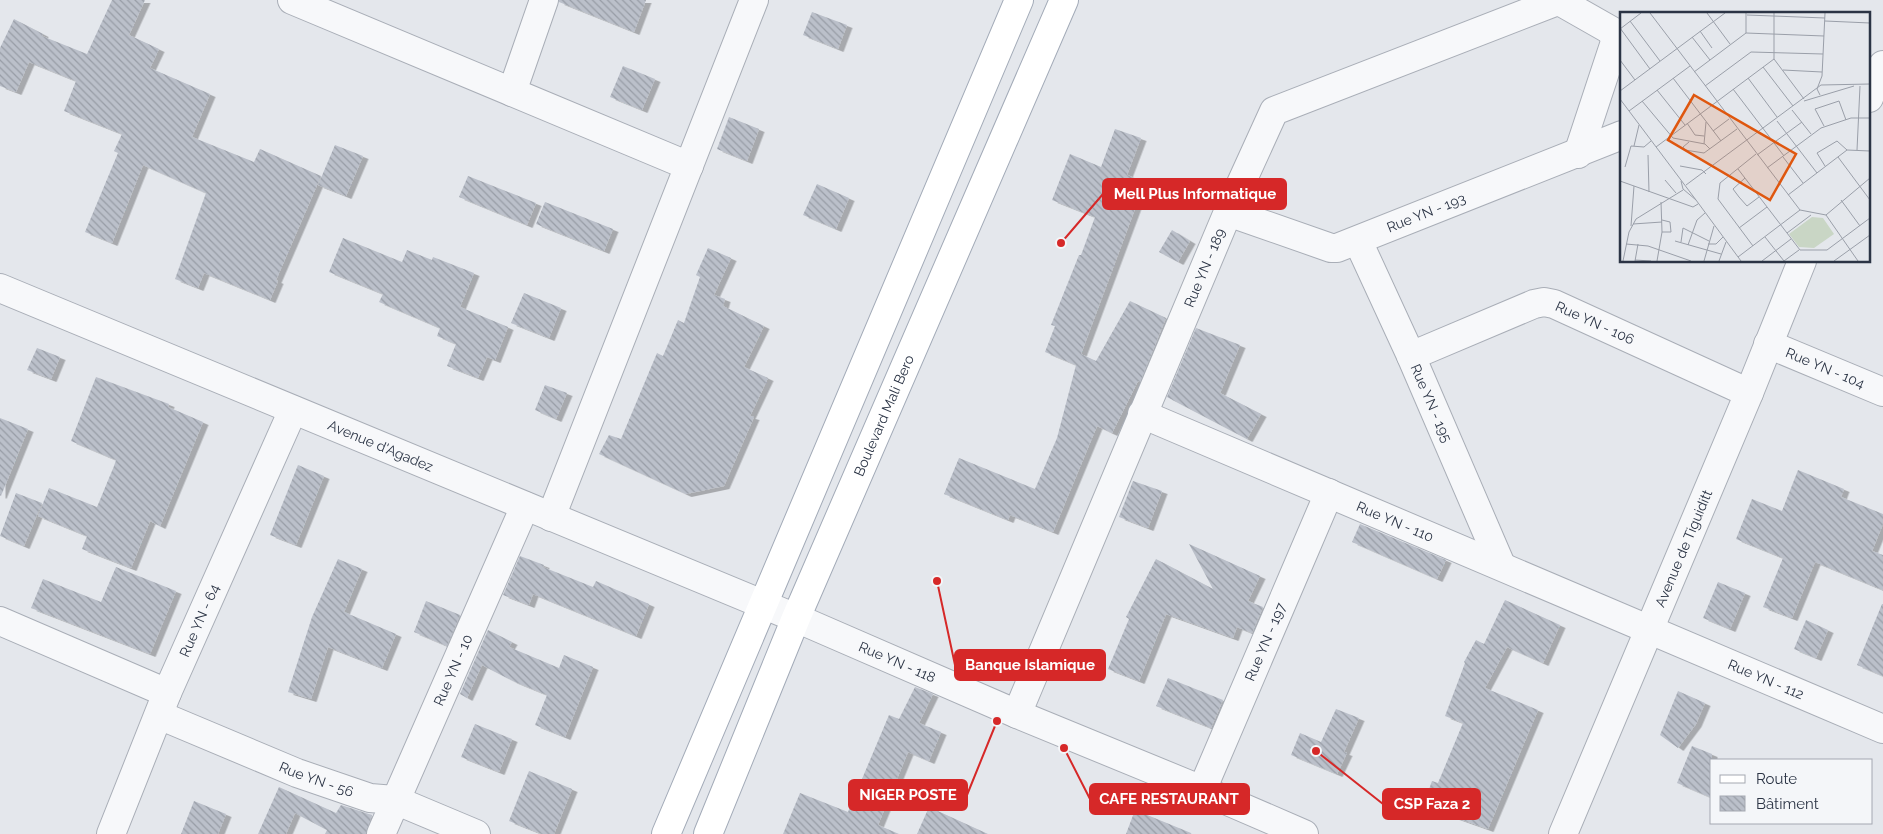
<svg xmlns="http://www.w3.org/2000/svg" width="1883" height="834" viewBox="0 0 1883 834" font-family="Raleway,sans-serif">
<defs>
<pattern id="building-back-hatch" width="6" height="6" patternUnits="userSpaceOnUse" patternTransform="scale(1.25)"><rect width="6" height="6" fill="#bbc0ca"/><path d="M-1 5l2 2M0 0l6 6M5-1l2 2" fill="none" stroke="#989da6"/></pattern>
<filter id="shadow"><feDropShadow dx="5.5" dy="3" stdDeviation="0" flood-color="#0004"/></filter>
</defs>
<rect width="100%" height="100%" fill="#e4e7ec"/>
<path fill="url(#building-back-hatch)" filter="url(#shadow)" d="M 112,0 L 145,0 L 129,35 L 159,49 L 150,68 L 210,94 L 192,137 L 254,162 L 260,149 L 321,176 L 276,280 L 278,281 L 270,300 L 204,273 L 198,288 L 175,279 L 206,193 L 143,165 L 112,243 L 85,232 L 118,153 L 114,151 L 122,134 L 64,111 L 76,81 L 29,62 L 16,92 L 0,86 L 0,48 L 14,19 L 43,34 L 42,36 L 87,54 Z
M 559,0 L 646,0 L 634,32 L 559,2 Z
M 812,12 L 847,25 L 838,49 L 803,35 Z
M 623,66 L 655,79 L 642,110 L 610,97 Z
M 729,117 L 759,129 L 747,161 L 717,149 Z
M 1115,129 L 1141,138 L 1127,175 L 1145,182 L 1081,354 L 1096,361 L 1130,301 L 1166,318 L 1140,382 L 1138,381 L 1112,433 L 1097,426 L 1053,532 L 1010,515 L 1008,520 L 944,494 L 959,458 L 1035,489 L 1057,438 L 1076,365 L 1045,352 L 1055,326 L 1051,325 L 1079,255 L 1081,255 L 1095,217 L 1052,200 L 1070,154 L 1101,167 Z
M 335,145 L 363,156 L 346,196 L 318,185 Z
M 468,176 L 536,203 L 527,225 L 459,197 Z
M 817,184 L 849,198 L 836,229 L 803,215 Z
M 545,202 L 613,229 L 604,251 L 536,224 Z
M 1172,230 L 1190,241 L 1178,262 L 1159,252 Z
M 343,238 L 402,262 L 407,250 L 432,260 L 433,257 L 474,273 L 460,307 L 508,327 L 495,360 L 487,357 L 478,378 L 447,366 L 456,344 L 437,336 L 440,328 L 379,302 L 383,294 L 329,272 Z
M 708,248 L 731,258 L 714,295 L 725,299 L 723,306 L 764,326 L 744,367 L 768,378 L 750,416 L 754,417 L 724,486 L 686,494 L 599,454 L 609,435 L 621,439 L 657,353 L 663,356 L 678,320 L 684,323 L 700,277 L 696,275 Z
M 524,293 L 561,308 L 549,338 L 511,323 Z
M 1196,328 L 1240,345 L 1220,393 L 1261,414 L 1247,439 L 1167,397 Z
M 37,348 L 60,357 L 51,379 L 27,370 Z
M 96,377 L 169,404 L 168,407 L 203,422 L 160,526 L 150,521 L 131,568 L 82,549 L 87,536 L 38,516 L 49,488 L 97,507 L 114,466 L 116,460 L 71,441 Z
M 545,385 L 567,393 L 556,419 L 535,410 Z
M 0,418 L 28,429 L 1,496 L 0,495 Z
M 298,465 L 324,476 L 296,545 L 270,535 Z
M 1798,470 L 1844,489 L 1841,497 L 1883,514 L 1883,524 L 1872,551 L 1883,555 L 1883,590 L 1815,562 L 1792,618 L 1763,607 L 1783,558 L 1736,539 L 1752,499 L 1782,511 Z
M 1133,481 L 1162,491 L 1148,528 L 1119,517 Z
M 16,493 L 42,503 L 24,546 L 0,536 Z
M 1360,524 L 1446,560 L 1437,579 L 1352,542 Z
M 1189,544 L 1260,576 L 1248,601 L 1263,607 L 1252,633 L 1237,627 L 1233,638 L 1166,614 L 1139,681 L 1108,669 L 1129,619 L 1126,617 L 1156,559 L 1213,589 Z
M 520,556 L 544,565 L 543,567 L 593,587 L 596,581 L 649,604 L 636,636 L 533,594 L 529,605 L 503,595 Z
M 338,559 L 362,569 L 344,612 L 396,634 L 382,668 L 328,647 L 311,699 L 288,692 L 312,617 Z
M 116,567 L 176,591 L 150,654 L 31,608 L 43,579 L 101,602 Z
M 1718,582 L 1745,593 L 1730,629 L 1703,618 Z
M 1505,600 L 1560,625 L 1543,663 L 1507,647 L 1485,688 L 1538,710 L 1488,829 L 1423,806 L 1432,781 L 1438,783 L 1463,723 L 1445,716 L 1465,663 L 1464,662 L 1476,640 L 1484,644 Z
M 426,601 L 460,615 L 447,646 L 414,632 Z
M 1882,604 L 1883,604 L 1883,676 L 1857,665 Z
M 1806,620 L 1828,630 L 1816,658 L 1794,649 Z
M 488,630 L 512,642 L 509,647 L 559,668 L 564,655 L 593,667 L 565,737 L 535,725 L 547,695 L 513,681 L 482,665 L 467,698 L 460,694 Z
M 1168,678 L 1223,700 L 1211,728 L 1156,706 Z
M 915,687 L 933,694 L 919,723 L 941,732 L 929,761 L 908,752 L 878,825 L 899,834 L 783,834 L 800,793 L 848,812 L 889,715 L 899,719 Z
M 1678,691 L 1705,703 L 1696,724 L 1678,748 L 1660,735 Z
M 1336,709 L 1359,718 L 1344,752 L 1347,753 L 1337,774 L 1291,755 L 1300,733 L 1321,742 Z
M 475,724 L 512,739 L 499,772 L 461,757 Z
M 1692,746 L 1712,754 L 1712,798 L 1677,783 Z
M 529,771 L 572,789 L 554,834 L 542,834 L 509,821 Z
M 279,787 L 336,813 L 341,805 L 372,815 L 366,834 L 325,834 L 327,830 L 295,813 L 286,834 L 258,834 Z
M 194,801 L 226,814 L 218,834 L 181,834 Z
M 929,807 L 988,834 L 917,834 Z
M 1135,810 L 1191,833 L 1191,834 L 1126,834 Z"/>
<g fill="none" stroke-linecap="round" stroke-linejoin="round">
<g stroke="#a9aeb7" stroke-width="30">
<g id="minor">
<path d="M 292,0 L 689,166"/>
<path d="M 512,92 L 544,0"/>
<path d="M 1869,98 L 1883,65"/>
<path id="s1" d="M 1228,212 L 1331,248 L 1337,248 L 1622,135"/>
<path id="s2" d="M 1358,241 L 1411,356 L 1501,565"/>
<path id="s3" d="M 0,288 L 796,618 L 1017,714 L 1202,790 L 1304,834"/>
<path id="s4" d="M 1768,344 L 1883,392"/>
<path id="s5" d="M 1411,356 L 1534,304 L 1544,302 L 1554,304 L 1749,393"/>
<path id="s6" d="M 1142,414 L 1883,729"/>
<path d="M 551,517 L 754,0"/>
<path d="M 0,621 L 167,693"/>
<path id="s7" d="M 1017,714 L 1228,212 L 1274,111 L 1555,2 L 1561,2 L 1612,31 L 1615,42 L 1578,154"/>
<path id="s8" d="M 159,715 L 297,773 L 370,798 L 395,800 L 476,834"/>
<path id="s9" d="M 1202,790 L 1329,493"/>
<path id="s10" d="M 111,834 L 167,693 L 293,410"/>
<path id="s11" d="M 381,834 L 525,506"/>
<path id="s12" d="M 1563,834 L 1749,393 L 1802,261"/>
</g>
</g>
<g stroke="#a3abb8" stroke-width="30">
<g id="major">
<path d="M 666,834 L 1019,0"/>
<path id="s13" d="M 708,834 L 796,618 L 1064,0"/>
</g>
</g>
<use href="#minor" stroke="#f7f8fa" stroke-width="28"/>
<use href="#major" stroke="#fff" stroke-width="28"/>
</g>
<g text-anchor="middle" stroke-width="4" stroke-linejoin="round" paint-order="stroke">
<g font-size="14" fill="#2b3445" stroke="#f4f6f9">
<text dy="5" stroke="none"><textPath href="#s1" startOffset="211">Rue YN - 193</textPath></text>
<text dy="5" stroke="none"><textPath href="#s7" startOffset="484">Rue YN - 189</textPath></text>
<text dy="5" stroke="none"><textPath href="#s5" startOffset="199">Rue YN - 106</textPath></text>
<text dy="5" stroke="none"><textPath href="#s4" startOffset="62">Rue YN - 104</textPath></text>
<text dy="5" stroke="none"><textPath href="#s2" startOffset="178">Rue YN - 195</textPath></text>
<text dy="5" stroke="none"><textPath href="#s13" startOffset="454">Boulevard Mali Bero</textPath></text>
<text dy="5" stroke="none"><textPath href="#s3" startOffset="412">Avenue d'Agadez</textPath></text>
<text dy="5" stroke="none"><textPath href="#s6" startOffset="275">Rue YN - 110</textPath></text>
<text dy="5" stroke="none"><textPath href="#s12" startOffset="310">Avenue de Tiguiditt</textPath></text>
<text dy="5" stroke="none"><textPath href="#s10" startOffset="231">Rue YN - 64</textPath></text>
<text dy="5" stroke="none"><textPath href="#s9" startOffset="161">Rue YN - 197</textPath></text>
<text dy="5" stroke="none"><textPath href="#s3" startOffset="972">Rue YN - 118</textPath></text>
<text dy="5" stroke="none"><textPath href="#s11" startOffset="179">Rue YN - 10</textPath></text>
<text dy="5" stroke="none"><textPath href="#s6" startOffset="678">Rue YN - 112</textPath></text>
<text dy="5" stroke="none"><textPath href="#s8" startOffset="170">Rue YN - 56</textPath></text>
</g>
</g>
<g transform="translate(1620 12)">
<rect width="250" height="250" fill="#e4e7ec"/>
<path d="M 192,205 L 203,206 L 214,222 L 194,236 L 179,235 L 169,222 Z" fill="#c9d6c5"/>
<path fill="none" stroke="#9a9fa9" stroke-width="1" d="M 30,1 L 180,198 L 206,203M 87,1 L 110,32M 126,1 L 126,21M 127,3 L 205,6M 10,9 L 40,49M 205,9 L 250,11M 0,16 L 30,57M 0,17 L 21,1M 80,19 L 92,36M 72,25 L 90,48M 154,47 L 184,87M 0,48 L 15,68M 143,55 L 173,94M 163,58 L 202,60M 74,60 L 126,21 L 204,24M 53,66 L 101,129M 128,66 L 157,105M 85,74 L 131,40 L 203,42M 113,77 L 164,144M 37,78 L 65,113M 0,79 L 105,1M 200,83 L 197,77 L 202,64 L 205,1M 0,87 L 76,188M 22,89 L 53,126 L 85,132 L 90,137M 184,89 L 234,74M 172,98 L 191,122M 9,99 L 70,54M 157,109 L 197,161M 67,111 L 75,123 L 84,124M 204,114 L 195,97 L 219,89 L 226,108M 93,119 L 109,107M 69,130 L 63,135 L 65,138 L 84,141 L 117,117M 84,132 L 86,110M 14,134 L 19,113M 36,135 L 154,47 L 154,1M 237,138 L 240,74M 28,143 L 29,180M 137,143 L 182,110M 163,145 L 183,171M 218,145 L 250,188M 60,154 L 82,158 L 86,162M 205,154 L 197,141 L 217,129 L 227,138M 5,155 L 11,134 L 24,135 L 31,129M 147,156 L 201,116 L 231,106 L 250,106M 118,157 L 180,238 L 207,238 L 250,206M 125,166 L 113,177 L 119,185 L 127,194 L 139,185M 45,168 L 56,181M 0,169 L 73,195 L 78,192M 61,169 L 63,177 L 76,188 L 121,249M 66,173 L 201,73 L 250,72M 168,183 L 227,138 L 250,139M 221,188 L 240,214M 206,203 L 250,166M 206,203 L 238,249M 42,208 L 50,210 L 51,220 L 42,220M 13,212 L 42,210M 11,214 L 14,174M 119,216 L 147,195M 167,221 L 191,203M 145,225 L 164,249M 55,229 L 101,242M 61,230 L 63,216 L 89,229M 6,232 L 28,234 L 71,249M 88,232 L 96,232 L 103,225M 68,233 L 77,208 L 85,201M 133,234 L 98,187 L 100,171 L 136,142M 118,245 L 180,198M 15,248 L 31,249M 3,249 L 9,220 L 16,207 L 63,178M 15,249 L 18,232M 37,249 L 42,220 L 41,190M 84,249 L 94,214M 99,249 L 106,230M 142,249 L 171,227M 164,249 L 179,238M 214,249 L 250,223"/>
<path fill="#df570f" fill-opacity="0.15" stroke="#df570f" stroke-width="2.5" d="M 74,83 L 176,142 L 150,188 L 48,128 Z"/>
<rect width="250" height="250" fill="none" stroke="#2b3445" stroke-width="2.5"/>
</g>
<path fill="none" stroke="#d62828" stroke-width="2" d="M1061 243L1103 194M937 581L955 665M997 721L967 795M1064 748L1090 799M1316 751L1383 804"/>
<g fill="#d62828" stroke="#f4f6f9" stroke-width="2">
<circle cx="1061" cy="243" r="5"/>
<circle cx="937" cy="581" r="5"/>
<circle cx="997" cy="721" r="5"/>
<circle cx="1064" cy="748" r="5"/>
<circle cx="1316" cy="751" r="5"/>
</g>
<g fill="#d62828" stroke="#d62828" stroke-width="2">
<rect x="1103" y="179" width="183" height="30" rx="5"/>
<rect x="955" y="650" width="150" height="30" rx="5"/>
<rect x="849" y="780" width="118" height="30" rx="5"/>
<rect x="1090" y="784" width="159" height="30" rx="5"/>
<rect x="1383" y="789" width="97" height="30" rx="5"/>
</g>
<g font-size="15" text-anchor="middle" font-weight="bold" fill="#fff">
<text x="1195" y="199">Mell Plus Informatique</text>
<text x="1030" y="670">Banque Islamique</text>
<text x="908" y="800">NIGER POSTE</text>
<text x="1169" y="804">CAFE RESTAURANT</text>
<text x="1432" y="809">CSP Faza 2</text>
</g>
<rect x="1710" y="759" width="162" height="65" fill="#f4f6f9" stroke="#a4a8b1"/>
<rect x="1720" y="775" width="25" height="8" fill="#ffffff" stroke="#a4a8b1"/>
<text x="1756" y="784" font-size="15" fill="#2b3445">Route</text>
<rect x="1720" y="796" width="25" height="15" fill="url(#building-back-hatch)" stroke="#a4a8b1"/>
<text x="1756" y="809" font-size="15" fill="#2b3445">Bâtiment</text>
</svg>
